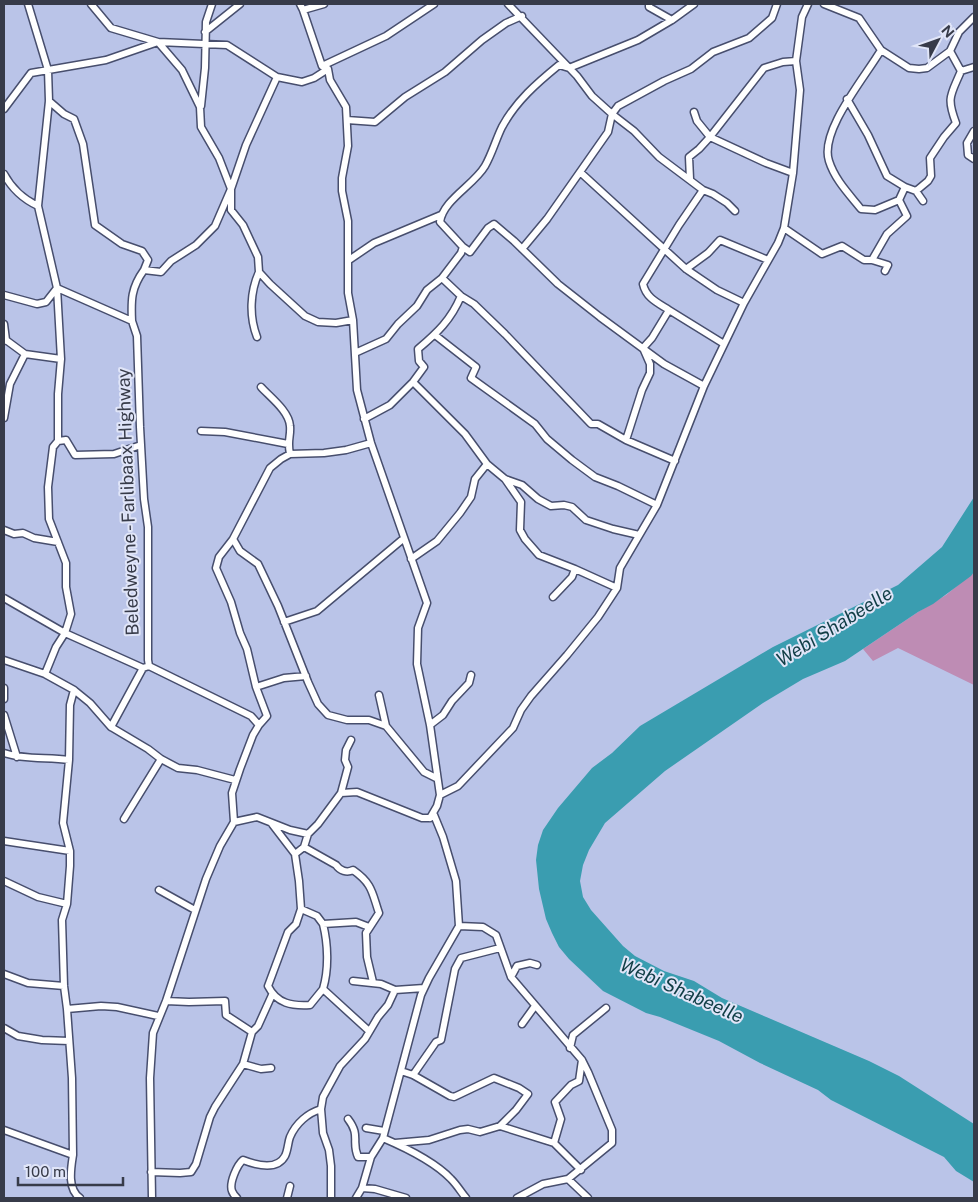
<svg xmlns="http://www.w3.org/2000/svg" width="978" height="1202" viewBox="0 0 978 1202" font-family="'Public Sans',sans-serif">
<rect width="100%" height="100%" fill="#bac4e8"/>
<path fill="#be8cb4" d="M 974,572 L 974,685 L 898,648 L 873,661 L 863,649 L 918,612 L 946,595 Z"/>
<path fill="#3a9db0" d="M 974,497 L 974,572 L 971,576 L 933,604 L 918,612 L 845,661 L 803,679 L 763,703 L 665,771 L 605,823 L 589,850 L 583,865 L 580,881 L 583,897 L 591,910 L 623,946 L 635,956 L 664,971 L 694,981 L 722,998 L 869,1061 L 899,1076 L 974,1124 L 974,1182 L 956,1171 L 944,1157 L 831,1100 L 818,1090 L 760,1063 L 719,1041 L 660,1017 L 646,1013 L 603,991 L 569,959 L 559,947 L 552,933 L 546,919 L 539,889 L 536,860 L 538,845 L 543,830 L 558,808 L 592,768 L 612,753 L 640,726 L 773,647 L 898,585 L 942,547 Z"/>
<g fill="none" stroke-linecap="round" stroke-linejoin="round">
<g stroke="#474e6d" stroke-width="9">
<path id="minor" d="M 28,4 L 48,70 L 49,101 L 38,206
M 91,4 L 111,28 L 158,42 L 182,70 L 200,107 L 201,127 L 219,158 L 231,189 L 231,210 L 243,225 L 258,257 L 259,272 L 270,284 L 305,316 L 318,322 L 336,323 L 353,320
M 300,4 L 303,10 L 324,4
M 434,4 L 386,36 L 322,66 L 328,69 L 330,80 L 346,107 L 348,146 L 342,178 L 342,191 L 348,221 L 348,293 L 353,320 L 357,390 L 371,443 L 427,603 L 418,628 L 417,664 L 430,725 L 440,795
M 508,4 L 577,76 L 592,96 L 612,114 L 634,131 L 659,157 L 703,190 L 713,194 L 727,203 L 735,211
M 649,4 L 649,7 L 672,20
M 824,4 L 859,18 L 881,50 L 909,68 L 919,69 L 927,68 L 950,51 L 959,32 L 974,17
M 303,10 L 322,66
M 205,32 L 240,4
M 881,50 C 866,76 819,131 829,161 C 835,180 849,194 861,209 L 875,210 L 899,200 L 905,187
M 950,51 L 961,71
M 961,71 L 974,67
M 847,99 L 868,135 L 887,176 L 905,187 L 916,191 L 923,201
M 49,101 L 64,114 L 74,119 L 83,144 L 95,225 L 122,244 L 142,251 L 148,260 L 144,270
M 201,106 L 205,68 L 206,22 L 212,4
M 4,109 L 31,73 L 106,60 L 158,42 L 227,45 L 277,77 L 302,82 L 314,78 L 328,69
M 694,112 L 697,121 L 710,137 L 766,163 L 793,173
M 347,120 L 375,122 L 405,97 L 445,72 L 482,40 L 506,23 L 522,16
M 974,131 L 967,143 L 968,155 L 974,159
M 580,172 L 686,269 L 717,290 L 744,303
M 4,174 C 12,189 23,199 38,206 L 57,288 L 132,321 L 137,336 L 140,427 L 144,499 L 148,527 L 148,660 L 149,666 L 251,716 L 259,725 L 253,735 L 240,769 L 232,793 L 234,822 L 220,846 L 206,879 L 166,1001 L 153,1033 L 150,1078 L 152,1198
M 690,179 L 689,157 L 699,149 L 710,137 L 764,68 L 783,62 L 796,61
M 916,191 L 928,181 L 931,176 L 930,158 L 944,137 L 956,123 C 946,97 951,95 961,71
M 784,228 L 822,254 L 842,246 L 864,260 L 872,260 L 888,265 L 885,271
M 463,247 L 470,252 L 488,228 L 494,224 L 514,241 L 558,284 L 600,317 L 664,364 L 704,386
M 522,249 L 547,219 L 608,132 L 612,114 L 618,106 L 664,81 L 691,69 L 713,52 L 749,38 L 772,18 L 777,4
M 349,260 L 374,243 L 441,215
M 872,260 L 887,234 L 907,216 L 899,200
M 686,269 L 708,253 L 720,240 L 768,260
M 442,278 L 461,296 L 474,304 L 505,334 L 591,424 L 598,424 L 626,440 L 675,461
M 57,288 L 61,359
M 4,295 L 37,304 L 46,302 L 57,288
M 669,310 L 724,344
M 132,321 C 131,300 131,288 144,270 L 161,272 L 171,261 L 196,245 L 215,226 L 231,189 L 246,145 L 277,77
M 4,324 L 6,340
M 435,335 L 476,367 L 471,378 L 535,424 L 547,439 L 572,460 L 595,477 L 618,486 L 657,505
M 257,337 C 249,316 250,292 259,272
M 4,341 L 6,340 L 25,354 L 61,359 L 58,394 L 58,441
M 355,353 L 386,339 L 398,324 L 417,306 L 427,290 L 442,278 L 461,253 L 463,247 L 440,222 C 443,200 474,185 485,166 C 492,154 496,139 502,127 C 516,101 537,83 559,65 L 569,68 L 638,40 L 672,20 L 694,4
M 413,382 L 465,434 L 487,464 L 505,479 L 522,485 L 538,499 L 551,506 L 564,505 L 572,507 L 586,520 L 613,529 L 639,535
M 261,387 C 270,397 289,411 290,426 C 291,437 287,440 290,454
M 4,418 L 10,384 L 25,354
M 364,419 L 390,405 L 413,382 L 424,367 L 419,361 L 418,349 C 437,333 451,320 461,296
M 201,431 L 225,432 L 288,444
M 626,440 L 642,390 L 650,373 L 650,364 L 643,348 L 652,338 L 669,310 C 658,303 646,298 643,284 L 679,225 L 703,190
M 505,479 L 521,502 L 520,530 L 525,539 L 539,555 L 575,569 L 572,577 L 553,597
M 4,530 L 14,534 L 23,533 L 34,538 L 58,542
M 233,539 L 240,551 L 258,564 L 278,606 L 308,682 L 318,704 L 328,715 L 347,720 L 369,720 L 386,726
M 411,559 L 437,541 L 460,513 L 471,497 L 475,479 L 487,464
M 575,569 L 617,588
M 4,598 L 65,633 L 143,668 L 149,666
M 284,622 L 317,611 L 403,539
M 4,660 L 45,674 L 74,690
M 45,674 L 56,647 L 65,633 L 71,614 L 66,587 L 66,563 L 49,519 L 48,487 L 53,447 L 58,441 L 66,440 L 75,455 L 114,454 L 141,445
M 256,687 L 284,678 L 306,676
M 4,688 L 4,699
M 379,695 L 386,726 L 424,772 L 436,778
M 4,715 L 17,757
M 259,725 L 267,716 L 256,687 L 247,649 L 240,633 L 231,602 L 216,568 L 219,557 L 233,539 L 270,468 L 281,459 L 290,454 L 324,453 L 346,450 L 371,443
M 430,725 L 443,715 L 452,701 L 469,683 L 471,675
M 111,727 L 143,668
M 4,753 C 25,760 47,757 69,760
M 341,793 L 348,767 L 345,760 L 346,750 L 351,740
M 124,819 L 161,759
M 234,822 L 257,817 L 290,830 L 308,834 L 318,824 L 341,793 L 357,792 L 422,818 L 430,818 L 437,806 L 440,795 L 458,786 L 513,728 L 521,710 L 531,696 L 567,655 L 598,617 L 617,588 L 620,568 L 657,505 L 704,386 L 744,303 L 778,243 L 784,228 L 793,173 L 800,90 L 796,61 L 802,17 L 808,4
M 272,824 L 295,854
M 308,834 L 304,847 L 295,854 L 299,881 L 301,909 L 296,924 L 288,932 L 268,986 C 277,1004 292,1006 310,1005 L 323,989 L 369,1031
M 4,841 L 70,851
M 304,847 L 336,865 C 340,871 347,873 353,870 C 373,884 372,893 379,913 L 366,933 L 367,957 L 373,982
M 4,881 L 38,897 L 67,904
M 159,890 L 195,910
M 301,909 L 317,916 L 323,924 L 356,922 L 369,927
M 459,926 L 483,927 L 496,935 L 511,977 L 582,1060 L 588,1072 L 612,1130 L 612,1143 L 568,1179 L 543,1184 L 517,1198
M 4,974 L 28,983 L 64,986
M 511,977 L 517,966 L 530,963 L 537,965
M 353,981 L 381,984 L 395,990 L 424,988
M 323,989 C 329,969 328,944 323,924
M 166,1001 L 189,1002 L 225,1001 L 226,1015 L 252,1032
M 67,1009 L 101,1006 L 117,1007 L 158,1016
M 522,1024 L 535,1006
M 4,1028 L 18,1036 L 42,1040 L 69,1041
M 570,1048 L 573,1035 L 606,1008
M 243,1064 L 261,1069 L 271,1068
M 413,1075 L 436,1042 L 441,1040 L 455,969 L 461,958 L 500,948
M 348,1119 C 361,1136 351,1141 358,1157 L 371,1157
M 500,1126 L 554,1143 L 581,1170
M 366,1128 L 384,1131
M 4,1130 L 73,1155 C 71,1168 67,1189 80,1198
M 383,1138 C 404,1147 435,1162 451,1179 C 457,1185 461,1192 466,1198
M 395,1143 L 429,1140 L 460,1130 L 468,1129 L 480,1132 L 500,1126 L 516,1110 L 528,1094 L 519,1088 L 494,1078 L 454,1097 L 450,1096 L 413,1075 L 401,1071
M 554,1143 L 561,1119 L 555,1102 L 571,1085 L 579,1081 L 582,1060
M 73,1155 L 72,1078 L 67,1009 L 64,986 L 62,920 L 67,904 L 70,866 L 70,851 L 63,823 L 69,760 L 70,705 L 74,690 L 90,703 L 111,727 L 148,749 L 161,759 L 178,768 L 197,770 L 235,780
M 151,1172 L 180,1173 L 191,1172 L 196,1164 L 210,1117 L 215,1107 L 243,1064 L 252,1032 L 258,1026 L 272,995
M 568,1179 L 588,1198
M 362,1188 L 375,1189 L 406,1198
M 237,1198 C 235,1196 233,1194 232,1191 C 229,1183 237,1165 243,1160 C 256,1165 277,1171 285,1156 C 288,1150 288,1142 290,1137 C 296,1123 308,1113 321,1109
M 287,1198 L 290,1186
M 331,1198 L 331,1166 L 329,1150 L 323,1133 L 321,1109 L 323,1097 L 340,1066 L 365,1039 L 378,1017 L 388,1005 L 395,990
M 356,1198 L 362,1188 L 371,1157 L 383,1138 L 421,995 L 429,978 L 459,926 L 456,881 L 443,837 L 434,815 L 430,818"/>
</g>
<use href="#minor" stroke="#fff" stroke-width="6"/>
</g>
<g text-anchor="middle" stroke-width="4" stroke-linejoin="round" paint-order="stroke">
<g font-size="18" fill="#373b49" stroke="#e0e5f8">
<text transform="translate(128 502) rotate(-92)" y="6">Beledweyne - Farlibaax Highway</text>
</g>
<g font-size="19" font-style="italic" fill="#113e46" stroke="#e0e5f8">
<text transform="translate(834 626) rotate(-32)" y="7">Webi Shabeelle</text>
<text transform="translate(682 990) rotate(24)" y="7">Webi Shabeelle</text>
</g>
</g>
<rect width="978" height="1202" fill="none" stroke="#373b49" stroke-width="10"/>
<g transform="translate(938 40) rotate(49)" stroke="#e0e5f8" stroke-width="4" paint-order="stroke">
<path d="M0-4L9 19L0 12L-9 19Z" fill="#373b49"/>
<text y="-8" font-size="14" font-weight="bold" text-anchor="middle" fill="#373b49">N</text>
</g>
<path d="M18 1177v8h105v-8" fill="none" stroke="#373b49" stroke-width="2.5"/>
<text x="25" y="1177" font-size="15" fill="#373b49" stroke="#e0e5f8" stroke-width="4" paint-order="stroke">100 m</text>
</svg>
